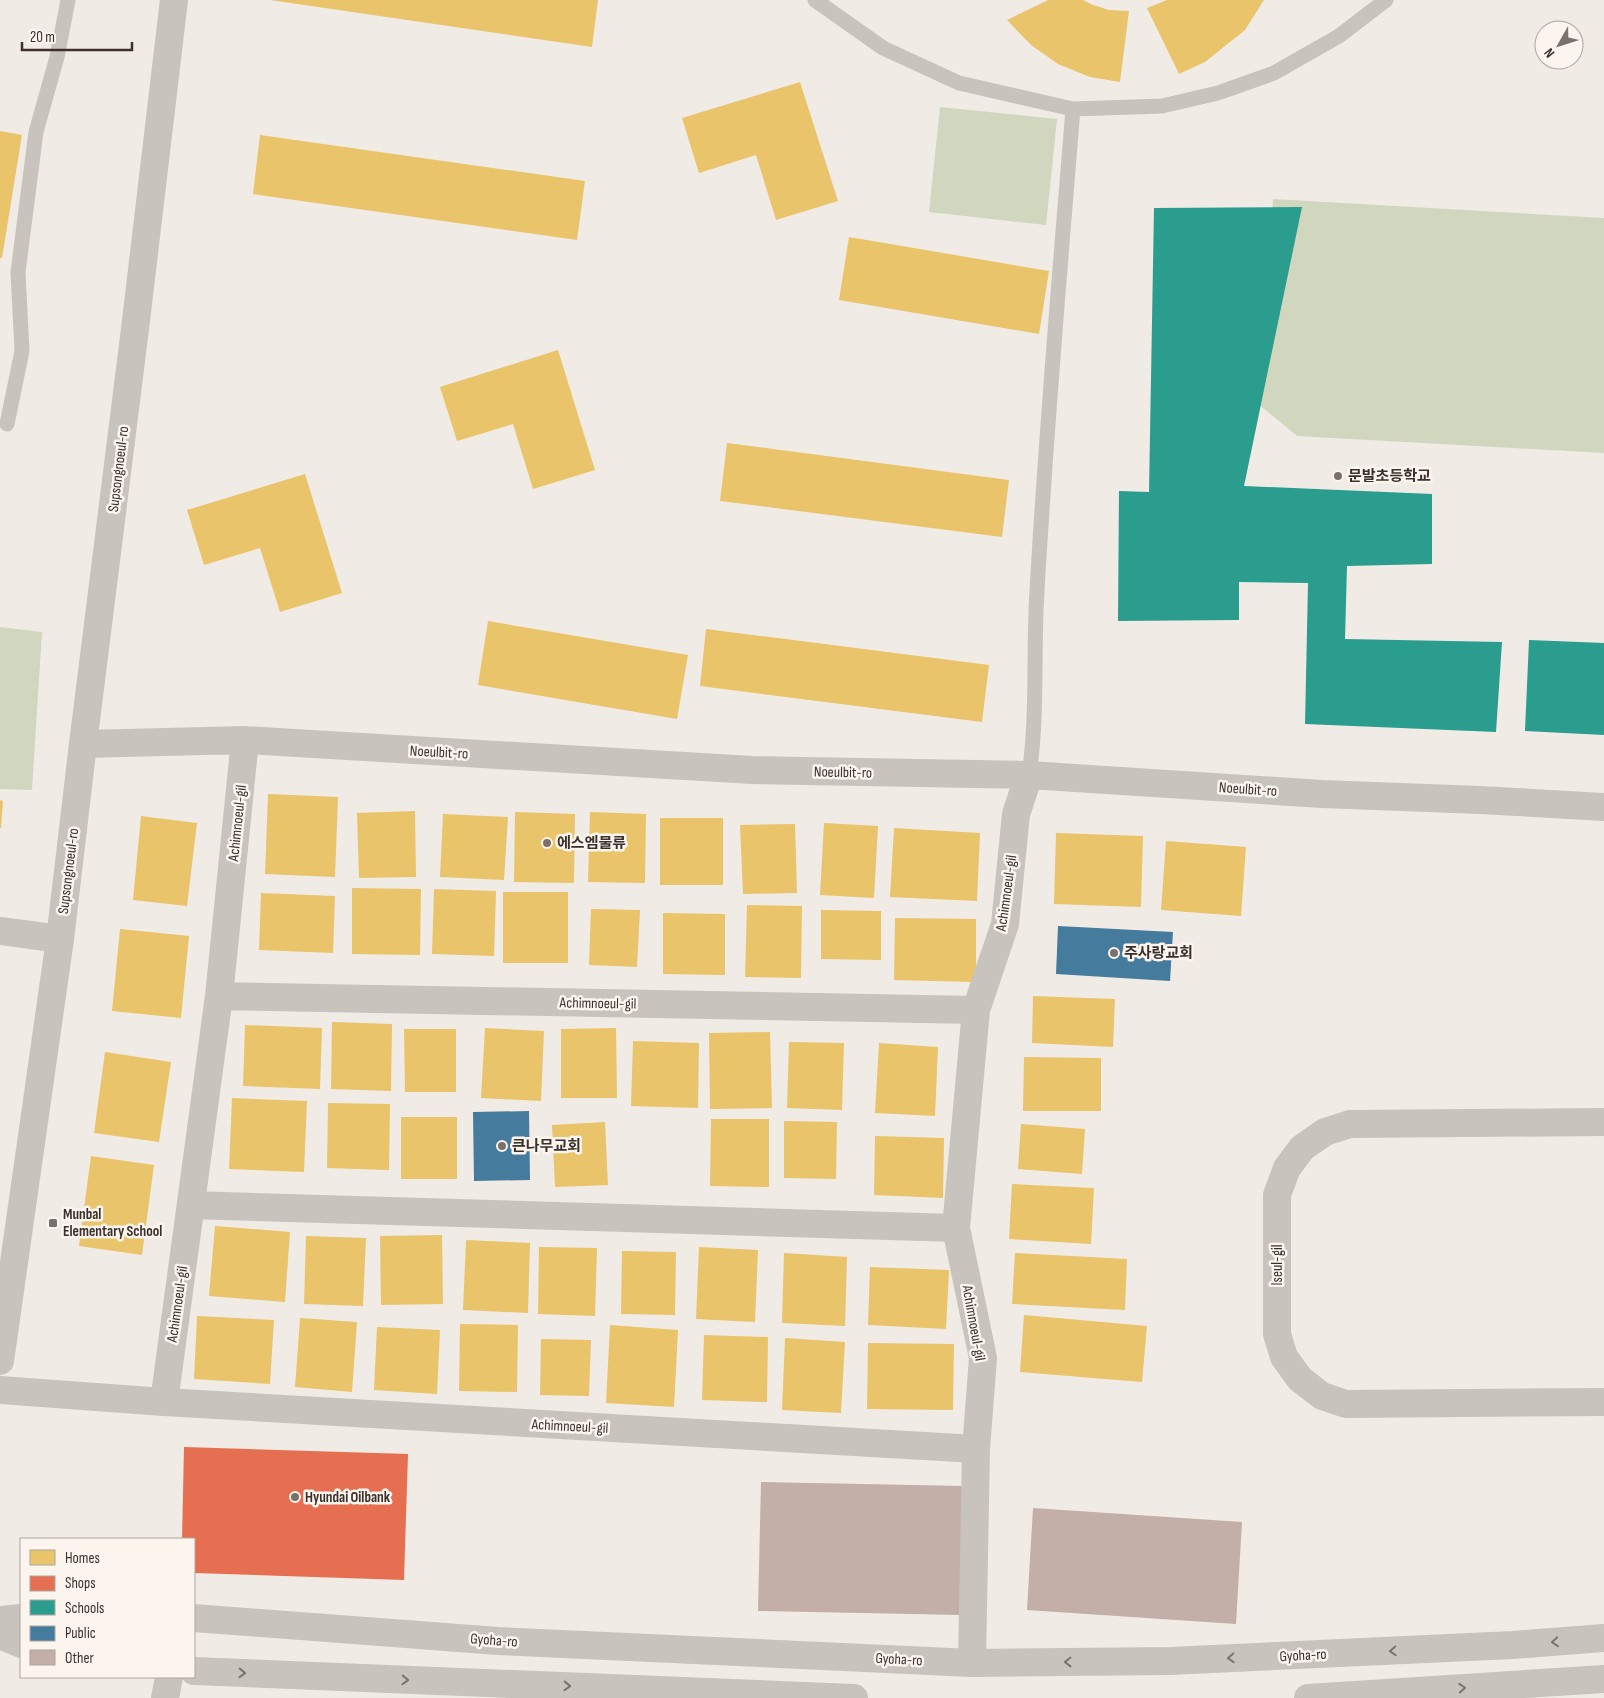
<svg xmlns="http://www.w3.org/2000/svg" width="1604" height="1698" viewBox="0 0 1604 1698" font-family="'Sofia Sans Condensed','Noto Sans KR',sans-serif">
<rect width="100%" height="100%" fill="#f0ebe5"/>
<path fill="#d1d6bf" d="M 940,107 L 1057,119 L 1046,225 L 929,212 Z
M 1273,199 L 1604,218 L 1604,453 L 1297,436 L 1261,406 Z
M 0,627 L 42,632 L 32,790 L 0,789 Z"/>
<path fill="#e9c46a" d="M 270,0 L 598,0 L 592,47 Z
M 1048,0 L 1083,0 L 1093,5 L 1109,10 L 1129,11 L 1120,82 L 1090,77 L 1058,64 L 1031,45 L 1007,20 Z
M 1167,0 L 1264,0 L 1245,30 L 1205,62 L 1179,74 L 1147,8 Z
M 800,82 L 838,201 L 776,220 L 756,155 L 699,173 L 682,118 Z
M 0,131 L 22,135 L 2,258 L 0,258 Z
M 260,135 L 585,181 L 577,240 L 253,194 Z
M 849,237 L 1049,271 L 1039,334 L 839,300 Z
M 558,350 L 595,470 L 533,489 L 513,424 L 457,441 L 440,387 Z
M 727,443 L 1009,480 L 1002,537 L 720,501 Z
M 305,474 L 342,593 L 280,612 L 260,548 L 204,565 L 187,510 Z
M 488,621 L 688,655 L 677,719 L 478,685 Z
M 706,629 L 989,665 L 982,722 L 700,686 Z
M 268,794 L 338,797 L 335,877 L 265,874 Z
M 0,800 L 3,801 L 1,828 L 0,828 Z
M 415,811 L 416,877 L 359,878 L 357,813 Z
M 515,812 L 575,814 L 574,883 L 514,882 Z
M 590,812 L 646,814 L 645,883 L 588,882 Z
M 443,814 L 508,817 L 504,880 L 440,877 Z
M 141,816 L 197,823 L 187,906 L 133,900 Z
M 660,818 L 723,818 L 723,885 L 660,885 Z
M 824,823 L 878,826 L 874,898 L 820,895 Z
M 795,824 L 797,893 L 743,894 L 740,825 Z
M 894,828 L 980,833 L 977,901 L 890,897 Z
M 1056,833 L 1143,836 L 1141,907 L 1054,904 Z
M 1166,841 L 1246,847 L 1241,916 L 1161,910 Z
M 352,888 L 421,889 L 420,955 L 352,954 Z
M 434,889 L 496,891 L 494,956 L 432,954 Z
M 503,892 L 568,892 L 568,963 L 503,963 Z
M 261,893 L 335,896 L 333,953 L 259,950 Z
M 747,905 L 802,906 L 801,978 L 745,977 Z
M 591,909 L 640,910 L 637,967 L 589,965 Z
M 821,910 L 881,911 L 881,960 L 821,959 Z
M 663,913 L 725,914 L 725,975 L 663,974 Z
M 895,918 L 976,919 L 976,982 L 894,980 Z
M 120,929 L 189,936 L 181,1018 L 112,1011 Z
M 1033,996 L 1115,999 L 1113,1047 L 1032,1043 Z
M 332,1022 L 392,1024 L 391,1091 L 331,1089 Z
M 245,1025 L 322,1028 L 320,1089 L 243,1086 Z
M 485,1028 L 544,1031 L 541,1101 L 481,1098 Z
M 616,1028 L 617,1098 L 561,1098 L 561,1029 Z
M 404,1029 L 456,1029 L 456,1092 L 405,1092 Z
M 770,1032 L 772,1108 L 710,1109 L 709,1033 Z
M 633,1041 L 699,1043 L 698,1108 L 631,1106 Z
M 789,1042 L 844,1043 L 842,1110 L 787,1108 Z
M 879,1043 L 938,1047 L 935,1116 L 875,1113 Z
M 105,1052 L 171,1062 L 159,1142 L 94,1133 Z
M 1024,1057 L 1101,1058 L 1101,1111 L 1023,1111 Z
M 232,1098 L 307,1101 L 304,1172 L 229,1169 Z
M 328,1103 L 390,1104 L 389,1170 L 327,1168 Z
M 401,1117 L 457,1117 L 457,1179 L 401,1179 Z
M 711,1119 L 769,1119 L 769,1187 L 710,1186 Z
M 784,1121 L 837,1122 L 836,1179 L 784,1178 Z
M 605,1122 L 608,1185 L 555,1187 L 552,1125 Z
M 1021,1124 L 1085,1129 L 1082,1174 L 1018,1169 Z
M 875,1136 L 944,1138 L 943,1198 L 874,1195 Z
M 91,1156 L 154,1165 L 142,1255 L 79,1246 Z
M 1012,1184 L 1094,1188 L 1091,1244 L 1009,1239 Z
M 215,1226 L 290,1232 L 285,1302 L 209,1296 Z
M 442,1235 L 443,1304 L 381,1305 L 380,1236 Z
M 306,1236 L 366,1238 L 363,1306 L 304,1304 Z
M 466,1240 L 530,1243 L 528,1313 L 463,1310 Z
M 539,1247 L 597,1248 L 595,1316 L 538,1314 Z
M 699,1247 L 758,1250 L 755,1322 L 696,1319 Z
M 622,1251 L 676,1252 L 675,1315 L 621,1314 Z
M 784,1253 L 847,1257 L 845,1326 L 782,1323 Z
M 1015,1253 L 1127,1259 L 1125,1310 L 1012,1304 Z
M 870,1267 L 949,1270 L 946,1329 L 868,1325 Z
M 1024,1315 L 1147,1326 L 1142,1382 L 1020,1372 Z
M 197,1316 L 274,1320 L 270,1384 L 194,1379 Z
M 300,1318 L 357,1322 L 352,1392 L 295,1387 Z
M 460,1324 L 518,1325 L 517,1392 L 459,1391 Z
M 610,1325 L 678,1330 L 674,1407 L 606,1403 Z
M 377,1327 L 440,1330 L 437,1394 L 374,1390 Z
M 704,1335 L 768,1337 L 767,1402 L 702,1400 Z
M 785,1338 L 845,1342 L 841,1413 L 782,1410 Z
M 541,1339 L 591,1340 L 589,1396 L 540,1395 Z
M 868,1343 L 954,1344 L 953,1410 L 867,1409 Z"/>
<path fill="#e76f51" d="M 184,1447 L 408,1454 L 404,1580 L 194,1573 L 194,1539 L 182,1539 Z"/>
<path fill="#2a9d8f" d="M 1302,207 L 1244,486 L 1432,494 L 1432,564 L 1347,566 L 1345,639 L 1502,642 L 1496,732 L 1305,724 L 1308,583 L 1239,582 L 1239,620 L 1118,621 L 1119,491 L 1149,492 L 1154,208 Z
M 1529,640 L 1604,643 L 1604,735 L 1525,731 Z"/>
<path fill="#457b9d" d="M 1058,926 L 1173,932 L 1170,981 L 1056,974 Z
M 529,1111 L 530,1180 L 474,1181 L 473,1112 Z"/>
<path fill="#c3afa7" d="M 761,1482 L 963,1486 L 960,1615 L 758,1611 Z
M 1033,1508 L 1242,1522 L 1236,1624 L 1027,1610 Z"/>
<g fill="none" stroke-linecap="round" stroke-linejoin="round">
<path stroke="#c9c3be" stroke-width="15" d="M 815,0 L 883,48 L 959,83 L 1073,109 C 1060,269 1046,430 1037,591 C 1033,652 1038,714 1029,775
M 1073,109 L 1162,106 L 1218,93 L 1274,73 L 1339,36 L 1386,0
M 7,424 L 22,351 L 18,272 L 36,132 L 57,57 L 68,0"/>
<path stroke="#c9c3be" stroke-width="28" d="M 83,744 L 245,740 L 752,770 L 1029,775 L 1322,794 L 1480,800 L 1604,807
M 0,931 L 60,939
M 219,996 L 976,1010
M 1604,1122 L 1350,1124 L 1325,1132 L 1302,1148 L 1287,1168 L 1277,1195 L 1277,1334 L 1284,1357 L 1300,1379 L 1322,1396 L 1346,1404 L 1604,1402
M 191,1205 L 956,1228
M 0,1390 L 164,1402 L 976,1449
M 164,1402 L 219,996 L 245,740
M 972,1663 L 976,1449 L 983,1358 L 956,1228 L 976,1010 L 1005,924 L 1016,814 L 1029,775
M 165,1698 L 169,1677"/>
<path stroke="#c9c3be" stroke-width="28" d="M 0,1361 L 60,939 L 83,744 L 135,329 L 174,0
M 194,1618 L 498,1641 L 972,1663 L 1170,1661 L 1513,1645 L 1604,1638
M 0,1620 L 21,1618
M 0,1635 L 21,1644
M 194,1671 L 854,1698
M 1308,1698 L 1604,1679"/>
</g>
<defs><path id="oneway-chevron" d="M-2-3.5L2.5 0L-2 3.5" fill="none" stroke-width="1.6" stroke-linecap="round" stroke-linejoin="round" transform="scale(1.25)"/></defs>
<g stroke="#7b726d">
<use href="#oneway-chevron" transform="translate(1555 1642) rotate(175)"/>
<use href="#oneway-chevron" transform="translate(1393 1651) rotate(177)"/>
<use href="#oneway-chevron" transform="translate(1231 1658) rotate(177)"/>
<use href="#oneway-chevron" transform="translate(1068 1662) rotate(179)"/>
<use href="#oneway-chevron" transform="translate(242 1673) rotate(2)"/>
<use href="#oneway-chevron" transform="translate(405 1680) rotate(2)"/>
<use href="#oneway-chevron" transform="translate(567 1686) rotate(2)"/>
<use href="#oneway-chevron" transform="translate(1462 1688) rotate(-4)"/>
</g>
<g fill="#7a716c" stroke="#fbf5ee" stroke-width="2">
<circle cx="1338" cy="476" r="5"/>
<circle cx="547" cy="843" r="5"/>
<circle cx="1114" cy="953" r="5"/>
<circle cx="502" cy="1146" r="5"/>
<rect x="48" y="1218" width="10" height="10" rx="2.5"/>
<circle cx="295" cy="1497" r="5"/>
</g>
<g text-anchor="middle" stroke-width="5" stroke-linejoin="round" paint-order="stroke">
<g font-size="15" fill="#3b302b" stroke="#fbf5ee">
<text transform="translate(118 469) rotate(-83)" y="5">Supsongnoeul-ro</text>
<text transform="translate(439 752) rotate(3)" y="5">Noeulbit-ro</text>
<text transform="translate(843 772) rotate(1)" y="5">Noeulbit-ro</text>
<text transform="translate(1248 789) rotate(4)" y="5">Noeulbit-ro</text>
<text transform="translate(237 823) rotate(-84)" y="5">Achimnoeul-gil</text>
<text transform="translate(68 871) rotate(-83)" y="5">Supsongnoeul-ro</text>
<text transform="translate(1006 893) rotate(-82)" y="5">Achimnoeul-gil</text>
<text transform="translate(598 1003) rotate(1)" y="5">Achimnoeul-gil</text>
<text transform="translate(1277 1265) rotate(-90)" y="5">Iseul-gil</text>
<text transform="translate(177 1304) rotate(-82)" y="5">Achimnoeul-gil</text>
<text transform="translate(974 1323) rotate(80)" y="5">Achimnoeul-gil</text>
<text transform="translate(570 1426) rotate(3)" y="5">Achimnoeul-gil</text>
<text transform="translate(494 1640) rotate(4)" y="5">Gyoha-ro</text>
<text transform="translate(1303 1655) rotate(-3)" y="5">Gyoha-ro</text>
<text transform="translate(899 1659) rotate(3)" y="5">Gyoha-ro</text>
</g>
<g font-size="15" font-weight="bold" fill="#3b302b" stroke="#fbf5ee" text-anchor="start">
<text x="1348" y="481">문발초등학교</text>
<text x="557" y="848">에스엠물류</text>
<text x="1124" y="958">주사랑교회</text>
<text x="512" y="1151">큰나무교회</text>
<text x="63" y="1219">Munbal<tspan x="63" dy="17">Elementary School</tspan></text>
<text x="305" y="1502">Hyundai Oilbank</text>
</g>
</g>
<rect x="20" y="1538" width="175" height="140" fill="#fbf5ee" stroke="#aea6a0"/>
<rect x="30" y="1550" width="25" height="15" fill="#e9c46a" stroke="#aea6a0"/>
<text x="65" y="1563" font-size="15" fill="#3b302b">Homes</text>
<rect x="30" y="1576" width="25" height="15" fill="#e76f51" stroke="#aea6a0"/>
<text x="65" y="1588" font-size="15" fill="#3b302b">Shops</text>
<rect x="30" y="1600" width="25" height="15" fill="#2a9d8f" stroke="#aea6a0"/>
<text x="65" y="1613" font-size="15" fill="#3b302b">Schools</text>
<rect x="30" y="1626" width="25" height="15" fill="#457b9d" stroke="#aea6a0"/>
<text x="65" y="1638" font-size="15" fill="#3b302b">Public</text>
<rect x="30" y="1650" width="25" height="15" fill="#c3afa7" stroke="#aea6a0"/>
<text x="65" y="1663" font-size="15" fill="#3b302b">Other</text>
<g transform="translate(1559 45) rotate(231)"><circle r="24" fill="#fbf5ee" stroke="#aea6a0"/>
<path d="M0-4L9 19L0 12L-9 19Z" fill="#7a716c"/>
<text y="-8" font-size="14" font-weight="bold" text-anchor="middle" fill="#3b302b">N</text>
</g>
<path d="M22 42v8h110v-8" fill="none" stroke="#3b302b" stroke-width="2.5"/>
<text x="30" y="42" font-size="15" fill="#3b302b" stroke="#fbf5ee" stroke-width="4" paint-order="stroke">20 m</text>
</svg>
